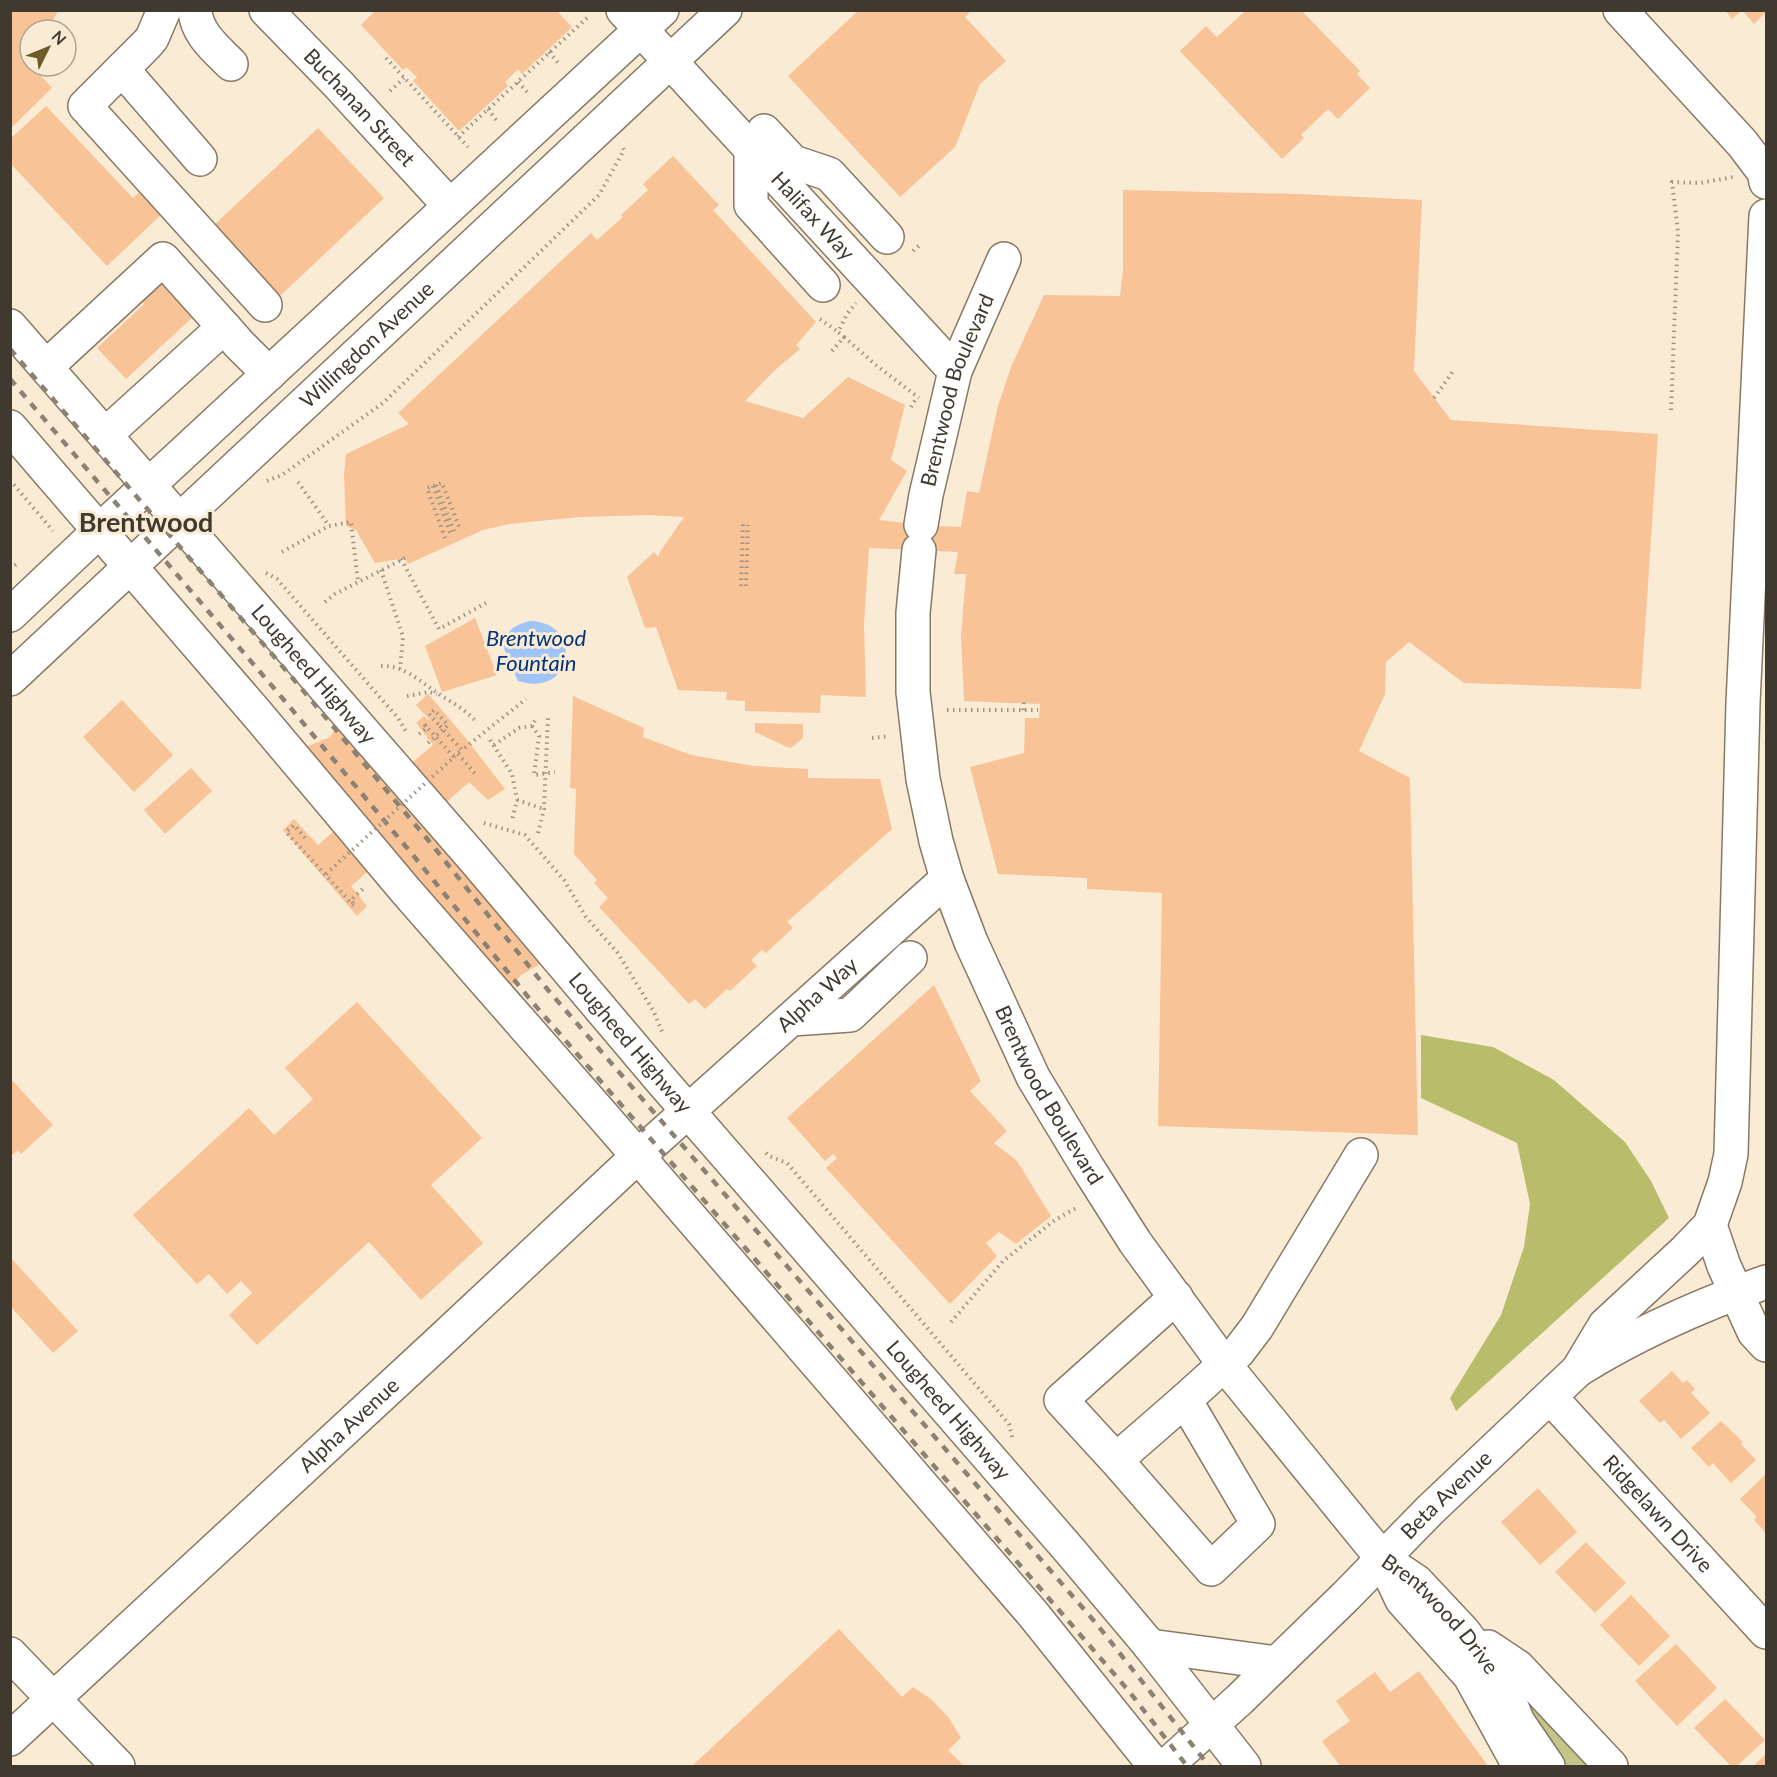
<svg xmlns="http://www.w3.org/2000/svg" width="1777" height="1777" viewBox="0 0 1777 1777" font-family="Lato,sans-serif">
<rect width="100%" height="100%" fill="#faebd5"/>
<path fill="#c2c689" d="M 1513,1674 L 1598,1766 L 1561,1766 L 1543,1745 Z"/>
<path fill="#b9bd6b" d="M 1421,1035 L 1493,1047 L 1554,1080 L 1625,1142 L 1651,1181 L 1669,1218 L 1456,1411 L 1450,1398 L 1501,1315 L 1524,1247 L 1530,1204 L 1517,1143 L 1421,1098 Z"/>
<path fill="#a0c3f8" d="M 531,621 C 584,623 574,699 518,681 L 502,644 C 508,629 516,624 531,621 Z"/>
<path fill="#f8c397" d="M 10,10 L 59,10 L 46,30 L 30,30 L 30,54 L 26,59 L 30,63 L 30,66 L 32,66 L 52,88 L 10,129 Z
M 376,10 L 556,10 L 572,27 L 522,74 L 518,69 L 505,82 L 508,86 L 459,131 L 413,81 L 417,77 L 406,67 L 403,70 L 361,25 Z
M 859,10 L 972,10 L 965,17 L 1006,61 L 980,84 L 955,147 L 900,197 L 788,76 Z
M 1243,10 L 1301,10 L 1360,71 L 1357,74 L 1370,88 L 1338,119 L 1328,109 L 1301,135 L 1304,138 L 1282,159 L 1180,51 L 1206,26 L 1217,37 L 1244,12 Z
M 1725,10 L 1742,10 L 1732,19 Z
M 1742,10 L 1766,10 L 1766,12 L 1754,24 Z
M 46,106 L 133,198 L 143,189 L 164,212 L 107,266 L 10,163 L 10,139 Z
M 318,128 L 384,198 L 280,296 L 214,225 Z
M 673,156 L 719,205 L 713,210 L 816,322 L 796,345 L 800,349 L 775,370 L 745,401 L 803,418 L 848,377 L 905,405 L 891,460 L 907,471 L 879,520 L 905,523 L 905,525 L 961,527 L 967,491 L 979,493 L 998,406 L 1011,367 L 1044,295 L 1120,296 L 1123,270 L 1123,190 L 1299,194 L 1422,200 L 1414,371 L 1451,420 L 1658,434 L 1641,689 L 1464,683 L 1409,642 L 1386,662 L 1385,694 L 1359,751 L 1410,778 L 1418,1135 L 1158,1126 L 1162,893 L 1087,889 L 1087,878 L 998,874 L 970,767 L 1024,753 L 1025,718 L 1039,718 L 1040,704 L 964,701 L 961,637 L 966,574 L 954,574 L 958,552 L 937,551 L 937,553 L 921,553 L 921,550 L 869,548 L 864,624 L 866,697 L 821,695 L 820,713 L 745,711 L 745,701 L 726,700 L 727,692 L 678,690 L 656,627 L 645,628 L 627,577 L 654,552 L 658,557 L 660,552 L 684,517 L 649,515 L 580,517 L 509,524 L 483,530 L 408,564 L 405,558 L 375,563 L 356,530 L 346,526 L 344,475 L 346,454 L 409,424 L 398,413 L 591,233 L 597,240 L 623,217 L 621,215 L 648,190 L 643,184 Z
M 159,277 L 195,315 L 126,379 L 97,348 L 144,304 L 137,297 Z
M 475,618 L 497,675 L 442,692 L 425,646 Z
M 428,694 L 464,736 L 505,789 L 488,800 L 469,782 L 443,805 L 544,962 L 521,975 L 507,991 L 374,866 L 351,886 L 367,906 L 357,916 L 283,830 L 294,819 L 318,845 L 343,823 L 306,747 L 330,737 L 342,718 L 406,768 L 433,745 L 416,723 L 424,716 L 429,721 L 430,720 L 416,705 Z
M 573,696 L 644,728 L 643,737 L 691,755 L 753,766 L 808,769 L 808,778 L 880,779 L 892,829 L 787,922 L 793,928 L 766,953 L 762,950 L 751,960 L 757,966 L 730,991 L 727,989 L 705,1009 L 695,999 L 689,1004 L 599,907 L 608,898 L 594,883 L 597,880 L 574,854 L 576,789 L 570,788 Z
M 122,700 L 173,755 L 134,792 L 83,737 Z
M 755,723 L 803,724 L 803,738 L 791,748 L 787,747 L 755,732 Z
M 191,768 L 212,791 L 165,834 L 144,810 Z
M 934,985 L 981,1081 L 970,1091 L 1007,1131 L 994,1143 L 1017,1161 L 1051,1216 L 1016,1244 L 999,1232 L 986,1243 L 997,1256 L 950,1304 L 826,1168 L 837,1158 L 833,1154 L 825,1161 L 787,1118 Z
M 357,1002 L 482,1138 L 431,1185 L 483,1243 L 421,1300 L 369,1242 L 257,1345 L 229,1315 L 252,1293 L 241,1281 L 227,1294 L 209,1274 L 197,1284 L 133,1215 L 249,1108 L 274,1135 L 313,1099 L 285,1068 Z
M 10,1078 L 53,1125 L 21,1154 L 18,1150 L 10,1157 Z
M 10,1257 L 78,1331 L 53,1353 L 10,1306 Z
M 1672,1371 L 1683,1383 L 1687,1380 L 1695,1389 L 1691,1393 L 1710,1413 L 1681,1439 L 1664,1420 L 1660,1423 L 1639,1401 Z
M 1721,1421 L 1743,1442 L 1741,1444 L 1756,1460 L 1731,1483 L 1713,1463 L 1709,1467 L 1691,1448 Z
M 1766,1474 L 1766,1533 L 1754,1520 L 1757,1517 L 1740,1499 Z
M 1538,1488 L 1577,1532 L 1540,1565 L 1501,1522 Z
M 1586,1542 L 1626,1583 L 1595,1613 L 1555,1572 Z
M 1631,1595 L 1670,1636 L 1639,1666 L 1600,1625 Z
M 839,1629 L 902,1697 L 913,1687 L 931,1699 L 949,1718 L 961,1738 L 948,1750 L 964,1766 L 692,1766 Z
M 1676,1644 L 1717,1688 L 1677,1726 L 1635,1681 Z
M 1419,1671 L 1488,1766 L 1340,1766 L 1322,1741 L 1350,1721 L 1336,1701 L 1375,1672 L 1390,1692 Z
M 1725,1699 L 1765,1740 L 1737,1766 L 1731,1766 L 1694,1728 Z
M 1766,1754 L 1766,1766 L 1753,1766 Z"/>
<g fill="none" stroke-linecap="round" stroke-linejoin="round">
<g stroke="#877965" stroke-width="36">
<g id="minor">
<path d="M 164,10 L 152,38 L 147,44 L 85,106 L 265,305"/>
<path d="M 195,10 C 196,33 216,49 231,64"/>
<path id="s1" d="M 266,10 L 338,84 L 450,206"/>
<path id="s2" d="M 623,10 L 955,371"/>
<path d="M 1620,10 L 1742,143 L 1764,172 L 1766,182"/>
<path d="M 122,69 L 200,159"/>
<path d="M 764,131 L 793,162 L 829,174 L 887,237"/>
<path d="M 751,150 L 751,205 L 823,285"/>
<path d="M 224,327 L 239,344 L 269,374"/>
<path d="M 46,367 L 163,259 L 224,327 L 105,435"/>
<path id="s3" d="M 921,525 L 926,495 L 955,371 L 1004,259"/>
<path id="s4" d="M 919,550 L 913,613 L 913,692 L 923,779 L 936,841 L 947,879 L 971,942 L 1033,1077 L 1088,1168 L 1135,1242 L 1224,1364 L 1382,1558 L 1402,1600 L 1470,1676 L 1515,1758 L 1522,1766"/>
<path d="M 792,1019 L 850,1015 L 910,958"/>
<path d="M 1710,1225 L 1724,1266 L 1754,1332 L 1766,1345"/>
<path d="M 1578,1370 L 1605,1325 L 1686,1250 L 1710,1225 L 1725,1182 L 1731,1154 L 1743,703 L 1766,216"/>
<path id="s5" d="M 1550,1397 L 1766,1632"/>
<path d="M 1185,1400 L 1238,1352 L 1257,1327 L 1361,1155"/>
<path d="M 1116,1460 L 1185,1400 L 1258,1524 L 1211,1569 L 1116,1460 L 1061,1400 L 1176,1297"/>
<path id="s6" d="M 1383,1559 L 1417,1582 L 1463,1631 L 1502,1683 L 1518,1722 L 1548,1766"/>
<path d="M 1488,1647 L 1518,1667 L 1611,1766"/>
<path d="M 10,1654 L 118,1766"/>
<path id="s7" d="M 10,1739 L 437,1344 L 638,1156 L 947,879"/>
<path id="s8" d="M 1166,1766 L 1240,1699 L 1346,1596 L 1430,1510 L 1578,1370 C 1637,1333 1701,1305 1766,1282"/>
</g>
</g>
<g stroke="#877965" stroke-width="36">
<g id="major">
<path id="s9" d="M 10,326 L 474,859 L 661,1080 L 1071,1552 L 1150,1646 L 1244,1766"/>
<path d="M 10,427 L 258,715 L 406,891 L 604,1117 L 1033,1614 L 1155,1766"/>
<path d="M 10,615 L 99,531 L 662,10"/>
<path id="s10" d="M 10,679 L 725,10"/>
<path d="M 1150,1646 L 1277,1663"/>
</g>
</g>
<path stroke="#9e9384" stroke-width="4" stroke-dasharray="1.5 4.5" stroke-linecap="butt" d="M 549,52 L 559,64
M 386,58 L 468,147
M 518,82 L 528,93
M 390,91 L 404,78
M 488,109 L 497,121
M 458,137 L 587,18
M 913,251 L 922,243
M 820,319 L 838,332
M 844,337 L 876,365 L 919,398
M 832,351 L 844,337 L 838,332 L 847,314 L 856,303
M 1434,398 L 1454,370
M 911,407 L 917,397
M 1671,410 L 1678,232 L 1672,182 L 1700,183 L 1733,177
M 10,480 L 53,531
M 267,481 L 282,475 L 383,403 L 431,357 L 599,195 L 624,150 L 622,145
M 298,482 L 329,526 L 351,522 L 358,582
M 436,485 L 454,531
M 433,486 L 451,535
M 445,538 L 427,488 L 442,483 L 460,529
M 282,552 L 329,526
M 401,559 L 439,629 L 486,603
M 10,569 L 19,562
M 381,570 L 403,637 L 400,669
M 266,573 L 277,579 L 398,718 L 407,733
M 741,586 L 743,524
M 746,586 L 748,525
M 325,602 L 335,594 L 405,558
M 381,666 C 405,665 420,682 439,694 C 452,703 467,710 477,723
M 407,696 L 429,692 L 437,694
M 947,710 L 1038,710
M 1023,710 L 1024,702
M 532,726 L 539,736 L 534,775 L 555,772
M 419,734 L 427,728 L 424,724
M 872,738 L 890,736
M 490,740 L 512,774 L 517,800 L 512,820
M 428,743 L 448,725 L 434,710 L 429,714 L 440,726
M 494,745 L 519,728 L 532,726 L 537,717
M 458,754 L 477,776
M 454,757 L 462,750
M 517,800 L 544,809
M 484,823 L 525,835 L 564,880 L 586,917 L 617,952 L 654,1012 L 663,1034
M 538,833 L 544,809 L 548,716
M 305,838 L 294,825 L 286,832 L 355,907
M 353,903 L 351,900 L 365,887
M 766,1153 L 769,1156 L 787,1163 L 1009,1424 L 1013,1440
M 951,1322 L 1003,1261 L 1055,1220 L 1078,1207"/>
<use href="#minor" stroke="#fff" stroke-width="33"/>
<use href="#major" stroke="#fff" stroke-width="33"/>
<path stroke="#8c8274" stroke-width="4.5" stroke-dasharray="8 8" stroke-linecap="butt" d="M 10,349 L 301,688 L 433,846 L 548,990 L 1095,1622 L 1209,1766
M 10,379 L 284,700 L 417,860 L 533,1003 L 1058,1609 L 1128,1690 L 1187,1766"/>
<path stroke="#9e9384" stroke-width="4" stroke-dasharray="1.5 4.5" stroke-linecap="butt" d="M 440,726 L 462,750 L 526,699
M 326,874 L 454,757 L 424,724"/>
</g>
<g text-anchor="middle" stroke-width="6" stroke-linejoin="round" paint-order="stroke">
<g font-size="21" fill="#3f3930" stroke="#faebd5">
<text dy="7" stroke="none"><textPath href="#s1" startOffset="135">Buchanan Street</textPath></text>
<text dy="7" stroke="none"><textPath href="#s2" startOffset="280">Halifax Way</textPath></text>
<text dy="7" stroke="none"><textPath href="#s10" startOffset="489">Willingdon Avenue</textPath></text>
<text dy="7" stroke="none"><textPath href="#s3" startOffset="140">Brentwood Boulevard</textPath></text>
<text dy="7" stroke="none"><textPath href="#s9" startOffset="462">Lougheed Highway</textPath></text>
<text dy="7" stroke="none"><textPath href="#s7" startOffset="1098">Alpha Way</textPath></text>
<text dy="7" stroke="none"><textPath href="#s9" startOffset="948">Lougheed Highway</textPath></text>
<text dy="7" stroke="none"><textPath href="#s4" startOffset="572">Brentwood Boulevard</textPath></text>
<text dy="7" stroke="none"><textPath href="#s9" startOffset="1434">Lougheed Highway</textPath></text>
<text dy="7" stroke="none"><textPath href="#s7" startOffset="462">Alpha Avenue</textPath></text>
<text dy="7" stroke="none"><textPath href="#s8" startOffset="390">Beta Avenue</textPath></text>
<text dy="7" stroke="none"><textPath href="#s5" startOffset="159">Ridgelawn Drive</textPath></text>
<text dy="7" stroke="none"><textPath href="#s6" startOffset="80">Brentwood Drive</textPath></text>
</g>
<g font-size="22" font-style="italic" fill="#00357e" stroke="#faebd5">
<text x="536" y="646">Brentwood<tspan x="536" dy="25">Fountain</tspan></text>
</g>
<g font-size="27" font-weight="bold" fill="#3f3930" stroke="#faebd5">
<text x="146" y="532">Brentwood</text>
</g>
</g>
<rect width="1777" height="1777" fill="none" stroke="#3f3930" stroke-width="24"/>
<g transform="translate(48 48) rotate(47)"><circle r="28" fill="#faebd5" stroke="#afa493" stroke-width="1.5"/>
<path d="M0-4.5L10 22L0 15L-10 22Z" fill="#6d5c29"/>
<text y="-9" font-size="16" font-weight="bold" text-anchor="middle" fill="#3f3930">N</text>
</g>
</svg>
